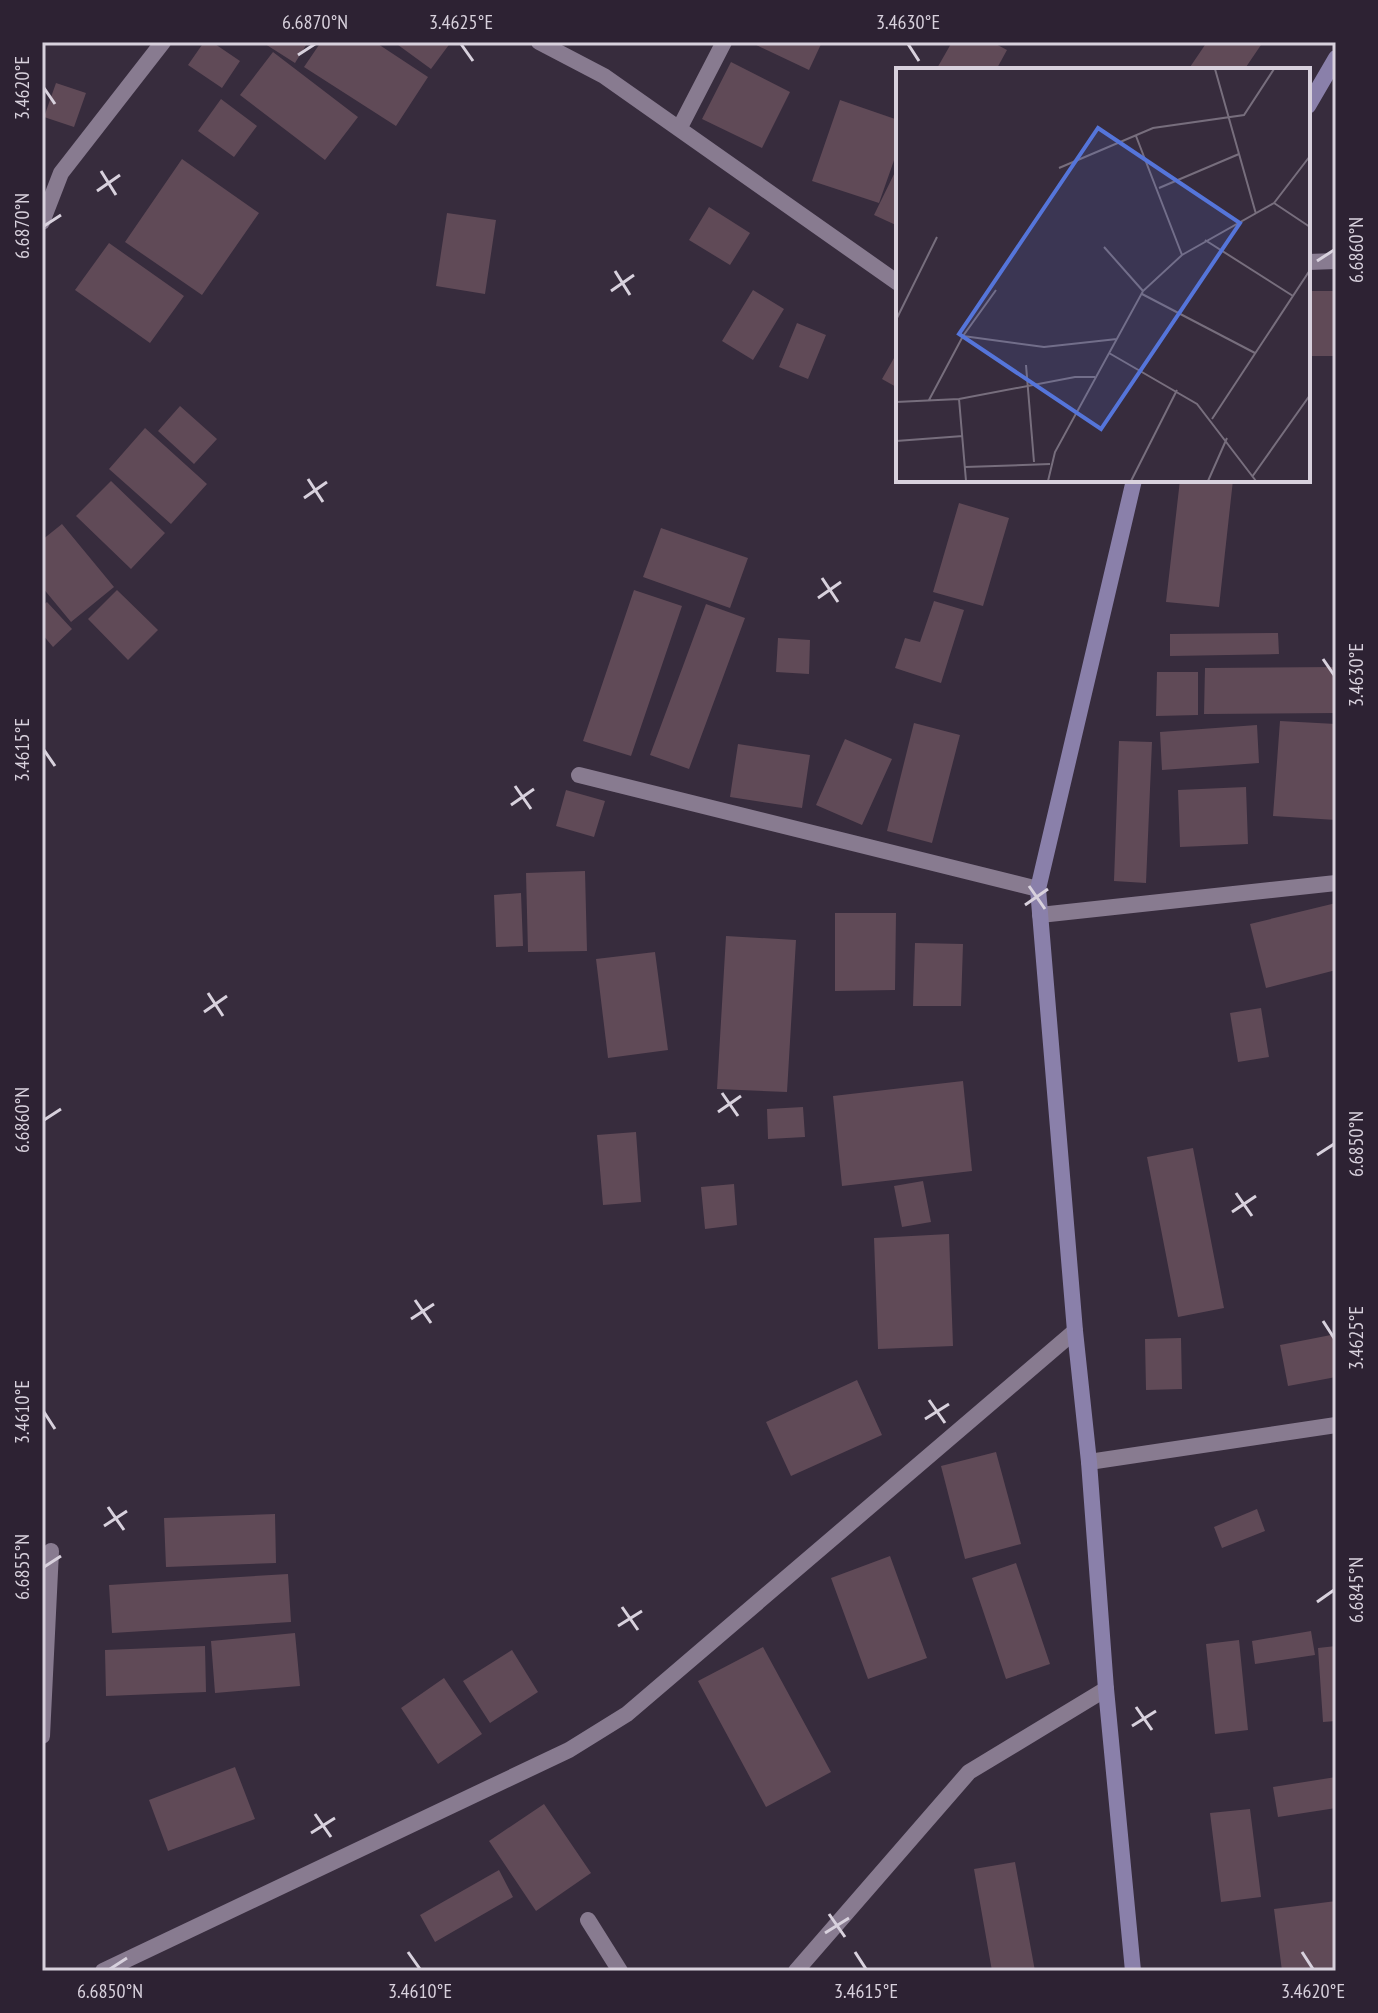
<svg xmlns="http://www.w3.org/2000/svg" width="1378" height="2013" viewBox="0 0 1378 2013" font-family="'PT Sans Narrow',sans-serif">
<rect width="100%" height="100%" fill="#372c3d"/>
<path fill="#604a57" d="M 204,42 L 212,42 L 240,61 L 222,88 L 188,65 Z
M 262,42 L 308,42 L 295,63 Z
M 321,42 L 375,42 L 428,77 L 396,126 L 304,67 Z
M 394,42 L 451,42 L 431,69 Z
M 750,42 L 822,42 L 809,70 Z
M 952,42 L 992,42 L 1007,50 L 996,70 L 936,70 Z
M 1207,42 L 1263,42 L 1244,70 L 1188,70 Z
M 273,52 L 358,117 L 325,160 L 240,95 Z
M 731,62 L 790,92 L 762,148 L 702,119 Z
M 56,83 L 86,93 L 74,127 L 44,117 Z
M 221,99 L 257,126 L 234,157 L 198,131 Z
M 840,100 L 898,120 L 898,149 L 879,203 L 812,181 Z
M 182,159 L 259,213 L 202,295 L 125,242 Z
M 898,166 L 898,226 L 874,215 Z
M 709,207 L 750,233 L 730,265 L 689,240 Z
M 447,213 L 496,220 L 485,294 L 436,286 Z
M 109,243 L 184,296 L 150,343 L 75,290 Z
M 753,290 L 784,309 L 753,360 L 722,341 Z
M 1308,291 L 1336,291 L 1336,356 L 1308,356 Z
M 797,323 L 826,335 L 808,379 L 779,367 Z
M 898,351 L 898,388 L 882,379 Z
M 180,406 L 217,439 L 194,464 L 158,431 Z
M 145,428 L 207,484 L 171,524 L 109,469 Z
M 1180,480 L 1233,480 L 1219,607 L 1166,602 Z
M 111,481 L 165,533 L 131,569 L 76,516 Z
M 959,503 L 1009,518 L 983,606 L 933,592 Z
M 62,524 L 114,587 L 71,622 L 42,587 L 42,540 Z
M 661,528 L 748,558 L 730,608 L 643,577 Z
M 117,590 L 158,630 L 128,660 L 88,619 Z
M 634,590 L 682,606 L 631,756 L 583,741 Z
M 934,601 L 964,610 L 941,683 L 895,668 L 905,638 L 920,642 Z
M 47,602 L 72,629 L 53,647 L 42,634 L 42,606 Z
M 706,604 L 745,618 L 689,769 L 650,755 Z
M 1278,633 L 1279,654 L 1170,656 L 1170,634 Z
M 778,638 L 810,640 L 809,674 L 776,672 Z
M 1336,667 L 1336,713 L 1204,714 L 1205,668 Z
M 1157,672 L 1198,672 L 1198,715 L 1156,716 Z
M 1280,721 L 1336,724 L 1336,820 L 1273,816 Z
M 914,723 L 960,735 L 932,843 L 887,831 Z
M 1257,725 L 1259,763 L 1162,770 L 1160,732 Z
M 845,739 L 892,759 L 862,825 L 816,805 Z
M 1119,741 L 1152,742 L 1146,883 L 1114,881 Z
M 738,744 L 810,755 L 802,808 L 730,797 Z
M 1246,787 L 1248,844 L 1180,847 L 1178,790 Z
M 566,790 L 605,801 L 594,837 L 556,826 Z
M 585,871 L 587,951 L 528,952 L 526,873 Z
M 521,893 L 523,946 L 496,947 L 494,895 Z
M 1336,903 L 1336,970 L 1266,988 L 1250,924 Z
M 835,913 L 896,913 L 895,990 L 835,991 Z
M 726,936 L 796,940 L 787,1092 L 717,1089 Z
M 915,943 L 963,944 L 961,1006 L 913,1006 Z
M 655,952 L 668,1050 L 608,1058 L 596,959 Z
M 1261,1008 L 1269,1057 L 1238,1062 L 1230,1013 Z
M 963,1081 L 972,1171 L 842,1186 L 833,1096 Z
M 803,1107 L 805,1137 L 768,1139 L 767,1109 Z
M 636,1132 L 641,1202 L 603,1205 L 597,1135 Z
M 1193,1148 L 1224,1308 L 1178,1317 L 1147,1157 Z
M 923,1181 L 931,1222 L 902,1227 L 894,1186 Z
M 734,1184 L 737,1225 L 705,1229 L 701,1187 Z
M 949,1234 L 953,1346 L 878,1349 L 874,1238 Z
M 1336,1334 L 1336,1377 L 1288,1386 L 1280,1345 Z
M 1181,1338 L 1182,1389 L 1146,1390 L 1145,1339 Z
M 857,1380 L 882,1435 L 791,1476 L 766,1422 Z
M 996,1452 L 1021,1544 L 965,1559 L 941,1466 Z
M 1257,1509 L 1265,1531 L 1222,1548 L 1214,1527 Z
M 275,1514 L 276,1563 L 166,1567 L 164,1518 Z
M 890,1556 L 927,1658 L 868,1679 L 831,1578 Z
M 1016,1563 L 1050,1664 L 1006,1679 L 972,1578 Z
M 288,1574 L 291,1622 L 112,1633 L 109,1585 Z
M 1311,1631 L 1315,1655 L 1255,1664 L 1252,1641 Z
M 295,1633 L 300,1686 L 215,1693 L 211,1641 Z
M 1239,1640 L 1248,1730 L 1215,1734 L 1206,1644 Z
M 205,1646 L 206,1692 L 106,1696 L 105,1650 Z
M 1336,1646 L 1336,1721 L 1323,1722 L 1318,1648 Z
M 763,1647 L 831,1772 L 766,1807 L 698,1681 Z
M 512,1650 L 538,1692 L 490,1723 L 463,1681 Z
M 444,1678 L 482,1734 L 438,1764 L 401,1708 Z
M 235,1767 L 255,1819 L 168,1851 L 149,1800 Z
M 1336,1777 L 1336,1808 L 1278,1817 L 1273,1787 Z
M 544,1804 L 591,1873 L 536,1911 L 489,1841 Z
M 1250,1809 L 1261,1897 L 1221,1902 L 1210,1813 Z
M 1015,1862 L 1035,1971 L 992,1971 L 974,1869 Z
M 499,1870 L 513,1897 L 435,1942 L 420,1915 Z
M 1336,1901 L 1336,1971 L 1282,1971 L 1274,1909 Z"/>
<g fill="none" stroke-linecap="round" stroke-linejoin="round">
<path stroke="#887b90" stroke-width="16" d="M 539,42 L 604,76 L 898,283
M 679,129 L 724,42
M 42,222 L 61,173 L 163,42
M 1308,262 L 1336,261
M 579,775 L 1038,889
M 1040,915 L 1336,883
M 1089,1462 L 1336,1425
M 42,1736 L 51,1551
M 588,1920 L 620,1971
M 103,1971 L 569,1750 L 627,1714 L 1075,1331
M 796,1971 L 969,1772 L 1106,1689"/>
<path stroke="#8a80aa" stroke-width="16" d="M 1308,106 L 1336,58
M 1133,1971 L 1106,1689 L 1089,1462 L 1075,1331 L 1038,889 L 1134,480"/>
</g>
<path fill="none" stroke="#d8d1dd" stroke-width="3" d="M 461,44 L 473,61M 908,44 L 919,61M 298,55 L 315,44M 44,88 L 55,104M 101,171 L 116,195M 97,191 L 120,175M 44,226 L 61,215M 1317,261 L 1334,250M 615,271 L 630,295M 611,291 L 634,275M 308,479 L 323,502M 304,498 L 327,482M 822,578 L 838,602M 818,598 L 841,582M 1323,659 L 1334,675M 44,750 L 55,766M 515,786 L 531,809M 511,805 L 534,789M 1029,886 L 1045,909M 1025,905 L 1048,889M 208,993 L 223,1016M 204,1012 L 227,996M 722,1093 L 738,1116M 718,1112 L 741,1096M 44,1120 L 61,1109M 1317,1155 L 1334,1144M 1236,1193 L 1252,1216M 1232,1212 L 1256,1196M 415,1300 L 431,1323M 411,1319 L 434,1304M 1323,1321 L 1334,1338M 929,1400 L 945,1423M 44,1412 L 55,1429M 925,1419 L 949,1404M 108,1507 L 124,1530M 104,1526 L 127,1511M 44,1567 L 61,1556M 1317,1602 L 1334,1590M 622,1607 L 638,1630M 618,1626 L 642,1611M 1136,1707 L 1152,1730M 1132,1726 L 1156,1711M 315,1814 L 331,1837M 311,1833 L 335,1818M 829,1914 L 845,1937M 825,1933 L 849,1918M 408,1952 L 420,1969M 855,1952 L 866,1969M 1302,1952 L 1313,1969M 110,1969 L 127,1958"/>
<g transform="translate(896 68)">
<rect width="414" height="414" fill="#372c3d"/>
<path fill="none" stroke="#776e7d" stroke-width="2" d="M 319,1 L 360,146M 240,68 L 286,187M 163,100 L 257,60 L 348,47 L 378,1M 263,120 L 343,86M 378,135 L 414,159M 309,172 L 397,228M 208,179 L 247,223M 246,226 L 359,285M 0,252 L 41,169M 67,268 L 148,279 L 221,271M 213,285 L 301,336 L 360,413M 130,297 L 138,394M 63,331 L 70,413M 33,332 L 67,268 L 100,222M 0,334 L 63,331 L 179,309 L 199,309M 316,351 L 414,202M 0,373 L 67,368M 69,399 L 154,396M 356,409 L 414,327M 152,413 L 159,384 L 247,223 L 286,187 L 378,135 L 414,88M 235,413 L 281,322M 312,413 L 331,370"/>
<path fill="#5575da" fill-opacity="0.15" stroke="#5575da" stroke-width="4" d="M 202,60 L 344,155 L 205,361 L 63,266 Z"/>
<rect width="414" height="414" fill="none" stroke="#d8d1dd" stroke-width="4"/>
</g>
<rect width="1378" height="2013" fill="none" stroke="#2d2233" stroke-width="88"/>
<rect x="44" y="44" width="1290" height="1925" fill="none" stroke="#d8d1dd" stroke-width="3"/>
<g font-size="20" text-anchor="middle" fill="#d8d1dd">
<text x="315" y="29">6.6870°N</text>
<text x="461" y="29">3.4625°E</text>
<text x="908" y="29">3.4630°E</text>
<text transform="translate(22 88) rotate(-90)" y="7">3.4620°E</text>
<text transform="translate(22 226) rotate(-90)" y="7">6.6870°N</text>
<text transform="translate(1356 250) rotate(-90)" y="7">6.6860°N</text>
<text transform="translate(1356 675) rotate(-90)" y="7">3.4630°E</text>
<text transform="translate(22 750) rotate(-90)" y="7">3.4615°E</text>
<text transform="translate(22 1120) rotate(-90)" y="7">6.6860°N</text>
<text transform="translate(1356 1144) rotate(-90)" y="7">6.6850°N</text>
<text transform="translate(1356 1338) rotate(-90)" y="7">3.4625°E</text>
<text transform="translate(22 1412) rotate(-90)" y="7">3.4610°E</text>
<text transform="translate(22 1567) rotate(-90)" y="7">6.6855°N</text>
<text transform="translate(1356 1590) rotate(-90)" y="7">6.6845°N</text>
<text x="110" y="1998">6.6850°N</text>
<text x="420" y="1998">3.4610°E</text>
<text x="866" y="1998">3.4615°E</text>
<text x="1313" y="1998">3.4620°E</text>
</g>
</svg>
